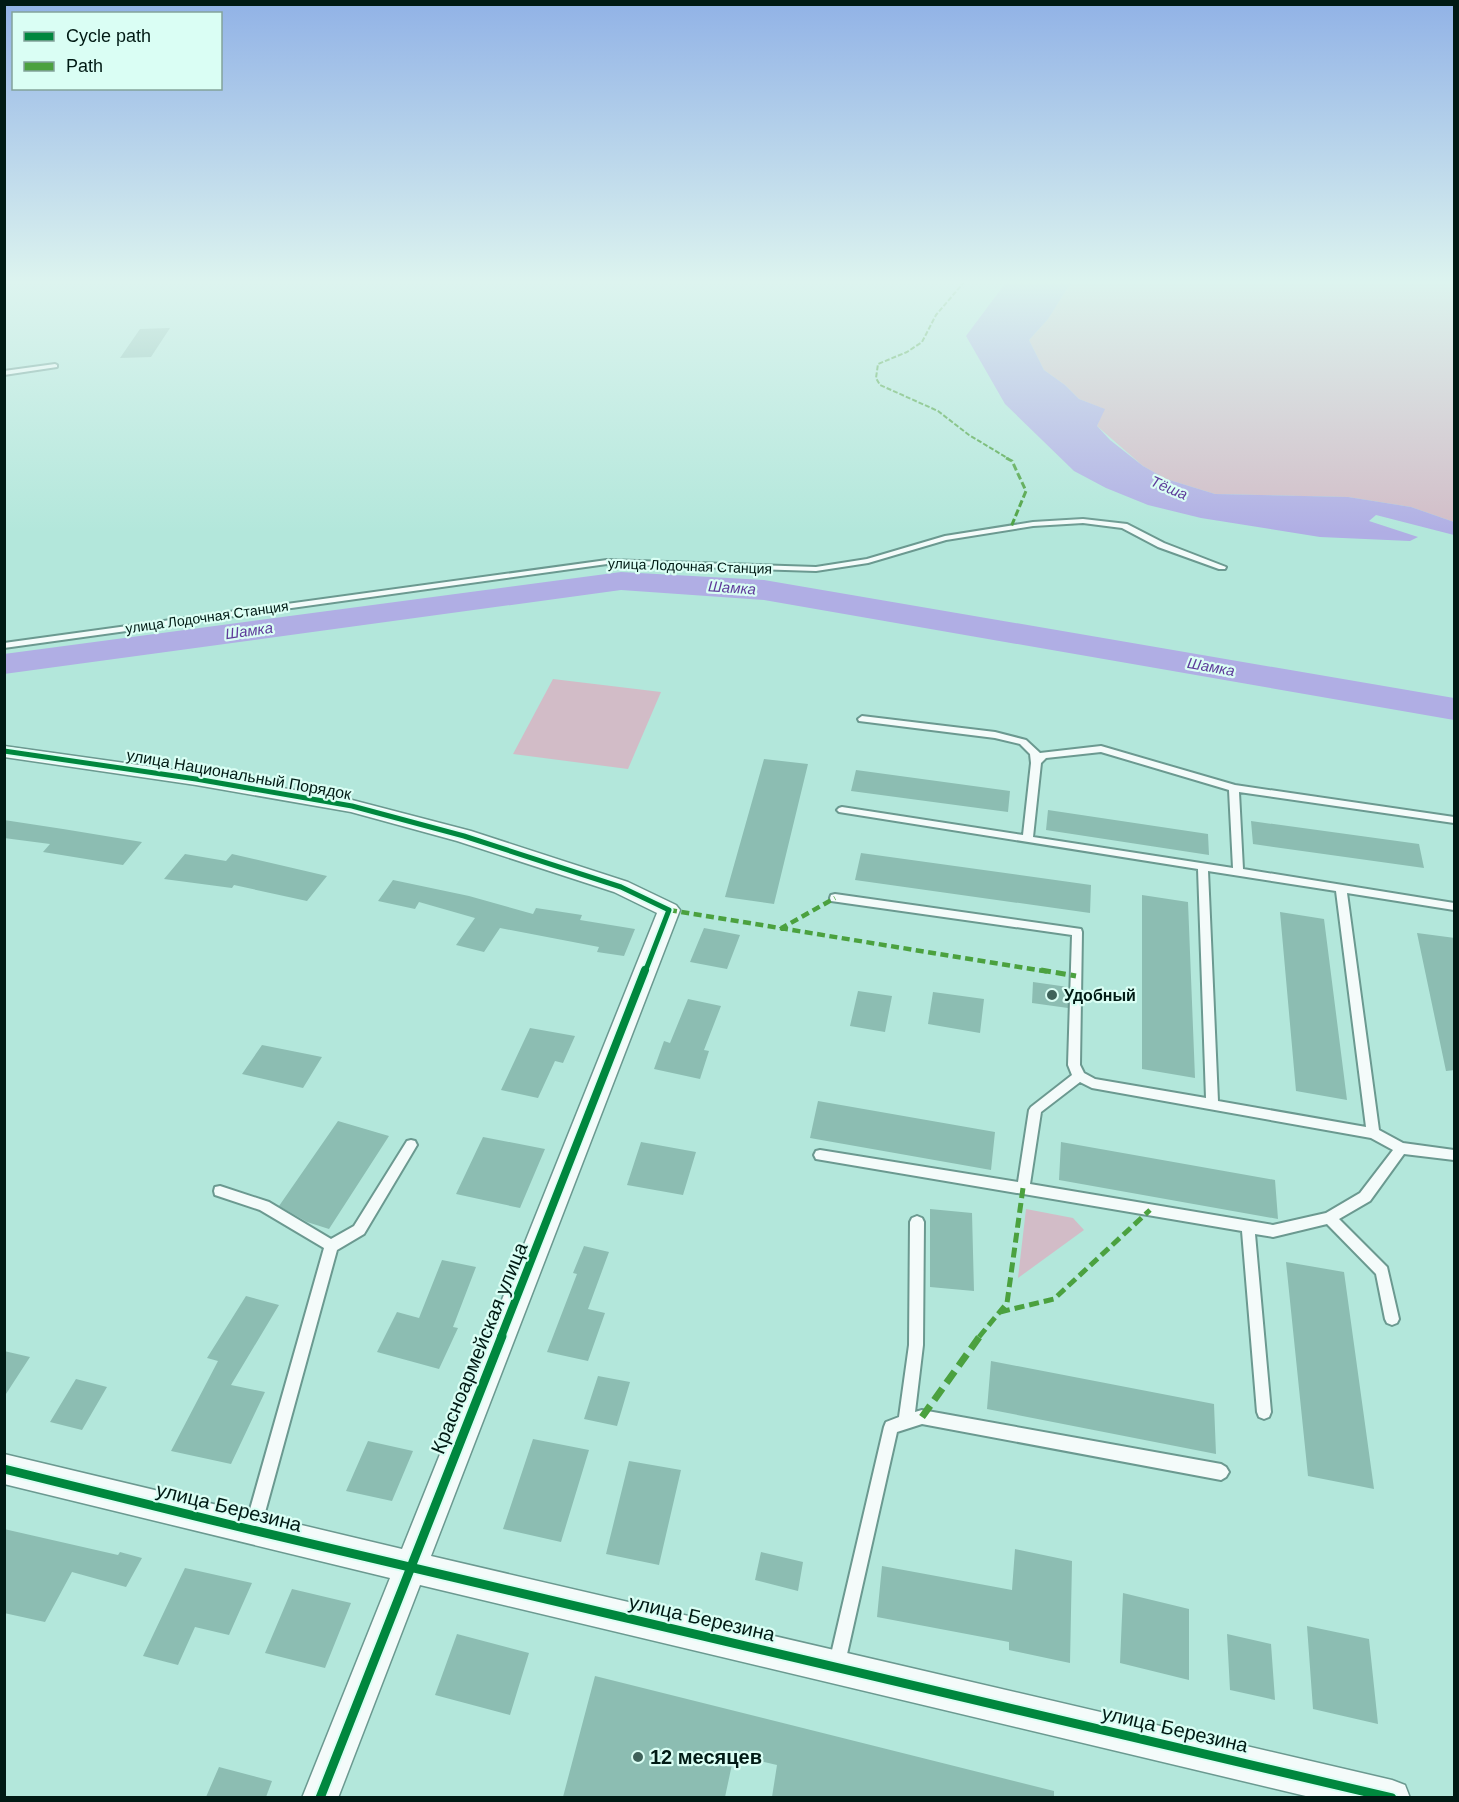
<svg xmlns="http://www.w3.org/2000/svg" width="1459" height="1802" viewBox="0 0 1459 1802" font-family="Arial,sans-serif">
<rect width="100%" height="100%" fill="#b3e7db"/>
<path fill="#d2bcc7" d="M 1072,281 L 1454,281 L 1454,522 L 1411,507 L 1348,497 L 1215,494 L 1166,479 L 1143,466 L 1097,426 L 1104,409 L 1079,399 L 1065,385 L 1044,370 L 1029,340 L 1048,319 Z
M 553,679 L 661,692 L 628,769 L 513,754 Z
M 1026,1209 L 1073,1218 L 1084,1230 L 1018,1278 Z"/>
<path fill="#b0aee4" d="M 1007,281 L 1072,281 L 1048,319 L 1029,340 L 1044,370 L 1065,385 L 1079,399 L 1105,409 L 1097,426 L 1110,440 L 1143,466 L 1166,479 L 1215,494 L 1348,497 L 1411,507 L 1454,522 L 1454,535 L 1376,515 L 1369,521 L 1418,537 L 1410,541 L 1320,537 L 1201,518 L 1148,505 L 1106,488 L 1074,471 L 1005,404 L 966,336 Z"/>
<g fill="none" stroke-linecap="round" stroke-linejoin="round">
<path fill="#b0aee4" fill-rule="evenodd" d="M 621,572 L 764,580 L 1454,698 L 1454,720 L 764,600 L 621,590 L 4,674 L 4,654 Z"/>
</g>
<path fill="#8cbdb2" d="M 170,328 L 151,357 L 120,358 L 140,329 Z
M 764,759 L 808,764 L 774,904 L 725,897 Z
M 856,770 L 1010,791 L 1008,812 L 851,791 Z
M 1048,810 L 1208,834 L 1209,855 L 1046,830 Z
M 4,820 L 63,829 L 142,842 L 123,865 L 43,852 L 50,844 L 4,838 Z
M 1251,821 L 1419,844 L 1424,868 L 1253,844 Z
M 861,853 L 1091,885 L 1090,913 L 855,880 Z
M 185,854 L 226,861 L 232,854 L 327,876 L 307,901 L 234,885 L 232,888 L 164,879 Z
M 393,880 L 469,896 L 533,914 L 536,908 L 582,915 L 580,920 L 635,929 L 624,956 L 597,952 L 599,947 L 500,928 L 484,952 L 456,945 L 475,918 L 419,902 L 415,909 L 378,901 Z
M 1142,895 L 1188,902 L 1195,1078 L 1142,1069 Z
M 1280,912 L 1324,919 L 1347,1100 L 1296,1091 Z
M 704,928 L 740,935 L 727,969 L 690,962 Z
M 1417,933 L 1455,938 L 1455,1070 L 1446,1071 Z
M 1033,982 L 1068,987 L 1068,1008 L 1032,1003 Z
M 858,991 L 892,996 L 885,1032 L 850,1026 Z
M 933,992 L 984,999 L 980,1033 L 928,1024 Z
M 688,999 L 721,1006 L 704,1050 L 709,1051 L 700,1079 L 654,1069 L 664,1041 L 670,1043 Z
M 530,1028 L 575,1036 L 563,1063 L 555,1061 L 538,1098 L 501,1090 Z
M 262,1045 L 322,1057 L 303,1088 L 242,1074 Z
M 818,1101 L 995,1132 L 991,1170 L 810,1138 Z
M 338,1121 L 389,1136 L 329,1229 L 307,1222 L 279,1206 Z
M 483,1137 L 545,1149 L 520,1208 L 456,1194 Z
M 641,1142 L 696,1152 L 683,1195 L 627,1185 Z
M 1061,1142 L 1275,1180 L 1278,1219 L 1059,1180 Z
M 930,1209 L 972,1213 L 974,1291 L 930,1287 Z
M 584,1246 L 609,1252 L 588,1309 L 605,1313 L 588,1361 L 547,1352 L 577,1274 L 573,1273 Z
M 442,1260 L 476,1267 L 453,1327 L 458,1328 L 439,1369 L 377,1352 L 397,1312 L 419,1318 Z
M 1286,1262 L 1344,1272 L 1374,1489 L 1308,1476 Z
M 246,1296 L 279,1305 L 231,1385 L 265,1392 L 231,1464 L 171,1451 L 218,1361 L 207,1358 Z
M 4,1351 L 30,1357 L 4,1397 Z
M 991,1361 L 1214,1404 L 1216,1454 L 987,1409 Z
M 598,1376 L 630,1382 L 617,1426 L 584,1419 Z
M 76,1379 L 107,1387 L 82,1430 L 50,1422 Z
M 533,1439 L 589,1450 L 561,1542 L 503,1529 Z
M 368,1441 L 413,1451 L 392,1501 L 346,1491 Z
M 629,1461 L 681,1470 L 659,1565 L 606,1554 Z
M 4,1529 L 118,1555 L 120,1552 L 142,1558 L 126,1587 L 72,1572 L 45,1622 L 4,1613 Z
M 1015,1549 L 1072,1561 L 1070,1663 L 1009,1650 L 1009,1642 L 877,1617 L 882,1566 L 1012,1590 Z
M 761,1552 L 803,1562 L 798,1591 L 755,1580 Z
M 185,1568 L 252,1583 L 229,1635 L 195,1627 L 178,1665 L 143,1656 Z
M 292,1589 L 351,1603 L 325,1668 L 265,1653 Z
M 1123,1593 L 1189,1609 L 1189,1680 L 1120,1663 Z
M 1307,1626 L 1369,1639 L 1378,1724 L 1313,1709 Z
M 457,1634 L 529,1653 L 510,1715 L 435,1695 Z
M 1227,1634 L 1271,1644 L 1275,1700 L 1230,1690 Z
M 595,1676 L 1054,1791 L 1054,1797 L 772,1797 L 777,1765 L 734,1755 L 725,1797 L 563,1797 Z
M 219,1767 L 272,1781 L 266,1797 L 206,1797 Z"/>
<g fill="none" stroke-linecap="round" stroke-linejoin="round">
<g stroke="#6b9990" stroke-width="4">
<path id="service" d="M 55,364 L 57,365 L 57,367 L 4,375 L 4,371 Z
M 1083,519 L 1127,524 L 1164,543 L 1226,567 L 1225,569 L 1219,569 L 1158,547 L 1122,528 L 1083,523 L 1033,526 L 946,540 L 868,563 L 816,571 L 607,564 L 4,648 L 4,643 L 607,560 L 816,567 L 867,559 L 945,536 L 1033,522 Z
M 862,716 L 995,732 L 1026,740 L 1040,753 L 1101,746 L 1235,785 L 1454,817 L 1454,823 L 1239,792 L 1243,869 L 1454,903 L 1454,910 L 1347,893 L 1379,1130 L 1403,1143 L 1454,1150 L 1454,1160 L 1404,1154 L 1370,1201 L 1339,1219 L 1387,1267 L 1399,1319 L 1397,1323 L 1392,1325 L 1387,1323 L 1385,1319 L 1376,1274 L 1327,1224 L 1273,1237 L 1255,1234 L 1271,1412 L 1269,1417 L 1264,1419 L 1259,1417 L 1257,1412 L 1242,1231 L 816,1159 L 814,1155 L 816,1151 L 820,1150 L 1018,1182 L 1029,1110 L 1031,1107 L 1072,1075 L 1068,1065 L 1072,935 L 831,901 L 830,898 L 831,895 L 835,894 L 1081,929 L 1082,932 L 1080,1065 L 1084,1073 L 1095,1079 L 1206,1098 L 1198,869 L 839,812 L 837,810 L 839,808 L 842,807 L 1023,835 L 1031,763 L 1030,754 L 1020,744 L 995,738 L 859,721 L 858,719 ZM 1101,752 L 1229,790 L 1233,868 L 1033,837 L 1041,763 L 1046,758 ZM 1208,871 L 1336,891 L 1366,1127 L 1218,1101 ZM 1080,1082 L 1092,1088 L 1371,1138 L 1393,1150 L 1360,1193 L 1326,1213 L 1273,1225 L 1030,1184 L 1041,1112 Z
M 411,1140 L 415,1141 L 417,1145 L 364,1234 L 337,1250 L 261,1527 L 259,1533 L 253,1535 L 247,1533 L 245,1527 L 324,1248 L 260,1210 L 215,1195 L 214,1191 L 215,1187 L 220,1186 L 269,1202 L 331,1239 L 354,1226 L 407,1141 Z
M 917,1216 L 922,1218 L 924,1222 L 923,1345 L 915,1412 L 922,1410 L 1221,1464 L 1226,1467 L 1229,1472 L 1226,1477 L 1221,1480 L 922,1424 L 897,1432 L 845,1663 L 843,1669 L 837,1671 L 831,1669 L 829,1663 L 884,1427 L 886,1422 L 899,1417 L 909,1345 L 910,1222 L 912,1218 Z"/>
</g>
<g stroke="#6b9990" stroke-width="3">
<path id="minor" d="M 4,746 L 196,773 L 352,800 L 471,831 L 628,882 L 676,905 L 680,910 L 431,1556 L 1392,1780 L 1405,1785 L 1410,1798 L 1314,1798 L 420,1585 L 338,1798 L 302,1798 L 390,1578 L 4,1484 L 4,1454 L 402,1549 L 657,913 L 614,892 L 457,841 L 351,812 L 196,785 L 4,757 Z"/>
</g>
<use href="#service" fill="#f4fbfa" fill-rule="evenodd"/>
<use href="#minor" fill="#f4fbfa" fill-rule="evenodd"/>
<path stroke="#4ba13f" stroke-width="2" stroke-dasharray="5 2" stroke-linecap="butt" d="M 965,281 L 936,315 L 922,342 L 907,352 L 878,364 L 876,378 L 880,385 L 938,411 L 969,435 L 1009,459"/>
<path stroke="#4ba13f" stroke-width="3" stroke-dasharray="7 3" stroke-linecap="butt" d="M 1006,458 L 1012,461 L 1026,491 L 1011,527"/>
<path stroke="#4ba13f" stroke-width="4.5" stroke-dasharray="8 4.5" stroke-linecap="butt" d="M 669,910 L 1050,972
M 780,929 L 835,898"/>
<path stroke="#4ba13f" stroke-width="5" stroke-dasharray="10 5" stroke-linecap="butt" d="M 1041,970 L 1076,976
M 1000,1312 L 1054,1299 L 1150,1210
M 979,1337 L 1007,1303 L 1023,1188"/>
<path stroke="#4ba13f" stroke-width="7" stroke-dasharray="14 7" stroke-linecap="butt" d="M 922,1417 L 980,1336"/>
<g stroke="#dafef4" stroke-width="9">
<path id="cycleway-far2" d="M 4,751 L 196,779 L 352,806 L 464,836 L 621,887 L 669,910 L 645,972"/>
</g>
<g stroke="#dafef4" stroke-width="11">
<path id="cycleway-far1" d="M 501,1337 L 645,970"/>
</g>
<g stroke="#dafef4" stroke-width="13">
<path id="cycleway" d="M 4,1469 L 252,1530 L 1392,1798
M 320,1798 L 502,1336"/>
</g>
<use href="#cycleway-far2" stroke="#00873e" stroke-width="5"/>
<use href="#cycleway-far1" stroke="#00873e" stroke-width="8"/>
<use href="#cycleway" stroke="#00873e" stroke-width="9"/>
</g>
<linearGradient id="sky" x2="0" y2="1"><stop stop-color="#91b2e6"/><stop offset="0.53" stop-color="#ddf4ef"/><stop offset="1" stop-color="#ddf4ef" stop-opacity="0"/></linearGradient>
<rect width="1459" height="533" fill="url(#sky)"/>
<g fill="#3f625a" stroke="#dafef4" stroke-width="2">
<circle cx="1052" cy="995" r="6"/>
<circle cx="638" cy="1757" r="6"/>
</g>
<g text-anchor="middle" stroke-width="4.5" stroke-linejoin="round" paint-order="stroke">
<g font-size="14" fill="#001a14" stroke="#dafef4">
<text transform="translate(690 566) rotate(2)" y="5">улица Лодочная Станция</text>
<text transform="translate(207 617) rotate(-8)" y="5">улица Лодочная Станция</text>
</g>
<g font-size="15" font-style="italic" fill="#5e3b9a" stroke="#dafef4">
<text transform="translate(1169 488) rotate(23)" y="5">Тёша</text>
<text transform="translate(732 588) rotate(4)" y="5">Шамка</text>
<text transform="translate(249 631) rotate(-8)" y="5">Шамка</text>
<text transform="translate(1211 667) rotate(10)" y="5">Шамка</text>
</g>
<g font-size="16" fill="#001a14" stroke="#dafef4">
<text transform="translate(239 774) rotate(10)" y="6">улица Национальный Порядок</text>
</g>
<g font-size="16" font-weight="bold" fill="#001a14" stroke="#dafef4" text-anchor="start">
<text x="1064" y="1001">Удобный</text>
</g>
<g font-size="20" fill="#001a14" stroke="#dafef4">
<text transform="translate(479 1348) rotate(-68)" y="7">Красноармейская улица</text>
<text transform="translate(229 1507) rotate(14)" y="7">улица Березина</text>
<text transform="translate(702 1618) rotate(13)" y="7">улица Березина</text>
<text transform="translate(1175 1729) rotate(13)" y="7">улица Березина</text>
</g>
<g font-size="20" font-weight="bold" fill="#001a14" stroke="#dafef4" text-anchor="start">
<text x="650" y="1764">12 месяцев</text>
</g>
</g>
<rect width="1459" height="1802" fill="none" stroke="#001a14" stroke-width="12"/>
<rect x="12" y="12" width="210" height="78" fill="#dafef4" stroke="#83a39a" stroke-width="1.5"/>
<rect x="24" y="32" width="30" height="9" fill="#00873e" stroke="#83a39a" stroke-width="1.5"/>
<text x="66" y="42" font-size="18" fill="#001a14">Cycle path</text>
<rect x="24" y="62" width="30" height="9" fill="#4ba13f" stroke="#83a39a" stroke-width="1.5"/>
<text x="66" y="72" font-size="18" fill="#001a14">Path</text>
</svg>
